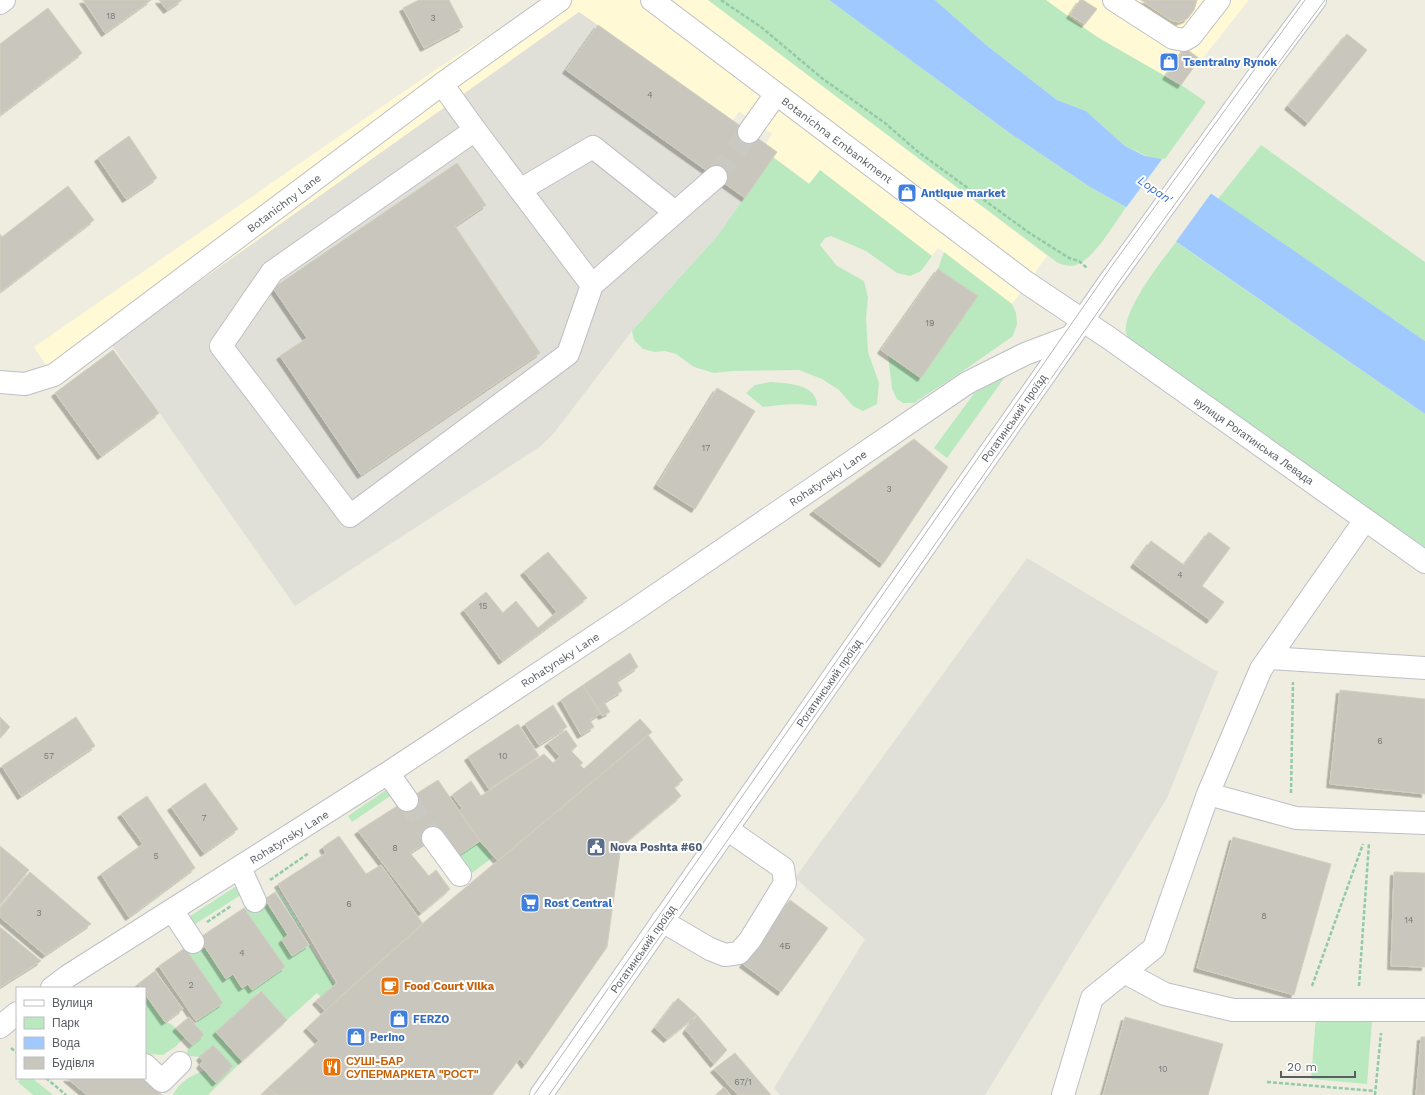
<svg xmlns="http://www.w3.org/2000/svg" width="1425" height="1095" viewBox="0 0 1425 1095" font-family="'Work Sans',sans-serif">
<defs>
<filter id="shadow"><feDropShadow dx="-3.5" dy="3.5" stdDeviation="0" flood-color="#0004"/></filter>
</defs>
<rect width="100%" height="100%" fill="#eeede0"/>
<path fill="#fffad5" d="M 541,0 L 708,0 L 1047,256 L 1012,304 L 938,248 L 932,256 L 820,171 L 810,184 L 773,157 L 777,152 L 766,144 L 772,134 L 739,111 L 733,120 L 579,12 L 58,383 L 34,347 L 438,68 L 522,14 Z
M 1042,0 L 1249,0 L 1179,88 L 1068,18 Z"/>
<path fill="#e1e0d8" d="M 579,12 L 777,152 L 718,235 L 632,331 L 554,433 L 541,446 L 295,606 L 111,344 Z
M 1027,558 L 1218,672 L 1167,798 L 985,1095 L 780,1095 L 774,1088 L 865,939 L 795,878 Z"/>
<path fill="#bae9bf" d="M 708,0 L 829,0 L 1011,134 L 1090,187 L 1126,207 C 1115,223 1094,259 1076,265 C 1069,267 1064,265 1058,263 Z
M 935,0 L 1046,0 L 1097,37 L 1181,85 L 1206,102 L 1162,163 L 1125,146 L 1086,111 L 1057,100 L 985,44 Z
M 1261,145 L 1425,262 L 1425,341 L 1218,199 Z
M 773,157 L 809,184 L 820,170 L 932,256 L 921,271 L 910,276 L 897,273 L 866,251 L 831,236 L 825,238 L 820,245 L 837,266 L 864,281 L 868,297 L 866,318 L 868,352 L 879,383 L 877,404 L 863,411 L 853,406 L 839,390 L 822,379 L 799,370 L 732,371 L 714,373 L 694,367 L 676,354 L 665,351 L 655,352 L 643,349 L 634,340 L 632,331 L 718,235 Z
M 1176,242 L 1425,414 L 1425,547 L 1152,360 C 1144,353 1129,344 1126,333 C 1122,311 1162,260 1176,242 Z
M 944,252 L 1012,304 L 1016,313 L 1017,324 L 1013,336 L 963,371 L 914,403 L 903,403 L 897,399 L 892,389 L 888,355 L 977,296 L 938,269 Z
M 1005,377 L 947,458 L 934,448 L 975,392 Z
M 770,382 C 786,383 818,384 817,406 C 798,403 782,404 763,407 L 746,393 L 755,385 Z
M 392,786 L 396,792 L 352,822 L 348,816 Z
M 480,841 L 493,857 L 472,873 L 467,871 L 456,857 Z
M 241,883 L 247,891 L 189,928 L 184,920 Z
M 262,896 L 288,935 L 282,940 L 292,956 L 309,945 L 335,985 L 321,997 L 317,993 L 287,1020 L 260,991 L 216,1032 L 242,1061 L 208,1095 L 173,1095 C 179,1082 192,1075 205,1070 L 213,1045 L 200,1057 L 188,1056 L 187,1051 L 192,1045 L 204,1035 L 196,1025 L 198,1019 L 222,1003 L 185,948 L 199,938 L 226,979 L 233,974 L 242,988 L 248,984 L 252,989 L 284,967 L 244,908 Z
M 145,994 L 165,1022 L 171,1024 L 176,1028 L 185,1037 L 175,1047 L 163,1055 L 147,1054 L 145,1052 Z
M 1316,1016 L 1372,1021 L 1367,1084 L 1311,1079 Z
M 21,1078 L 32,1078 L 53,1095 L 33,1095 L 18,1082 Z"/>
<path fill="#a0caff" d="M 829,0 L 935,0 L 985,44 L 1057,100 L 1086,111 L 1125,146 L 1145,156 L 1161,159 L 1425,341 L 1425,414 L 1126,207 L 1090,187 L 1011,134 Z"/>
<path fill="#eeede0" d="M 1163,158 L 1212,192 L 1175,243 L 1125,209 Z"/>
<path fill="#c9c7bd" stroke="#d3cfbe" filter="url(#shadow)" d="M 83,0 L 151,0 L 105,33 Z
M 159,0 L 182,0 L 167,10 Z
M 419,0 L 449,0 L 463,27 L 424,48 L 403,8 Z
M 1080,0 L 1083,0 L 1097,9 L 1085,24 L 1070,15 Z
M 1141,0 L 1197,0 L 1194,10 L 1187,19 L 1179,22 L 1171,20 Z
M 48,8 L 82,53 L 0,115 L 0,44 Z
M 598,25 L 777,152 L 745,198 L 566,70 Z
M 1347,34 L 1367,50 L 1308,123 L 1288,106 Z
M 1185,48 L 1200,59 L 1181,85 L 1166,76 Z
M 129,136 L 157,178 L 126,199 L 98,158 Z
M 457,163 L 486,205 L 455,226 L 540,353 L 361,475 L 280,356 L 307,338 L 273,288 Z
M 68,186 L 94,220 L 0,292 L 0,234 L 2,237 Z
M 938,269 L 978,296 L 921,378 L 881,350 Z
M 113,350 L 159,413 L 101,456 L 55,393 Z
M 717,388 L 755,411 L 695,509 L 657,485 Z
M 914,439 L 948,467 L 883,564 L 813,511 Z
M 1209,532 L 1230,548 L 1202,586 L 1224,602 L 1210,620 L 1134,564 L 1151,541 L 1184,565 Z
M 548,552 L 587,598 L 502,661 L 464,610 L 486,592 L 503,613 L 516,601 L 538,628 L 557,612 L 524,572 Z
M 630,653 L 638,667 L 617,681 L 622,691 L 604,702 L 610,712 L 602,716 L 583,685 Z
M 583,685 L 601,713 L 590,720 L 594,727 L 581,735 L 561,700 Z
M 1340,690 L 1425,699 L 1425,794 L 1330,784 Z
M 553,705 L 567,727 L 539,745 L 525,724 Z
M 0,717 L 10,727 L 0,738 Z
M 76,717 L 95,746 L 21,796 L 2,766 Z
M 640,719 L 652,732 L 498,861 L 480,841 L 459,811 L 462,808 L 452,795 L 471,781 L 481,796 L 544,754 L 553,763 L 560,757 L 548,743 L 566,730 L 577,746 L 571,751 L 583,763 L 580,765 L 584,769 Z
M 518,724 L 539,756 L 489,789 L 468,757 Z
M 648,735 L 683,780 L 674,787 L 681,796 L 621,846 L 607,947 L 525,1065 L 520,1058 L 492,1095 L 277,1095 L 268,1088 L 319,1041 L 307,1028 L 343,994 L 428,919 Z
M 438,780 L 480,841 L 456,857 L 433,838 L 410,853 L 429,876 L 436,870 L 450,889 L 421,913 L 358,831 Z
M 205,783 L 238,829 L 204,853 L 171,807 Z
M 147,796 L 195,868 L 129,917 L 101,874 L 143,844 L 121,814 Z
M 339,836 L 366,874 L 381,865 L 423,924 L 325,1011 L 316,1001 L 337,983 L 278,884 L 326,853 L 323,847 Z
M 1233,837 L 1331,864 L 1294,995 L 1197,968 Z
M 0,846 L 29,870 L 0,905 Z
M 30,872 L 91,924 L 45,955 L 0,917 L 0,908 Z
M 1394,872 L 1425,873 L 1425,967 L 1391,966 Z
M 275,892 L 309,945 L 292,956 L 282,940 L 288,935 L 265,899 Z
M 790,900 L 828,928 L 781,992 L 743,964 Z
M 244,908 L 285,967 L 252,990 L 248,984 L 242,988 L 233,974 L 226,979 L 199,938 Z
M 0,927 L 41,961 L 0,987 Z
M 185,948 L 223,1003 L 196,1021 L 159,966 Z
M 155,971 L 183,1009 L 165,1022 L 145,994 L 145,988 L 141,988 L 138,984 Z
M 261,991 L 287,1020 L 242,1061 L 216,1032 Z
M 678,998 L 697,1015 L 667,1039 L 655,1028 Z
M 697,1015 L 727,1050 L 714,1064 L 686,1030 Z
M 189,1017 L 204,1035 L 192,1045 L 176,1028 Z
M 1125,1017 L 1223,1044 L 1208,1095 L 1103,1095 Z
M 1421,1037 L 1425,1037 L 1425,1095 L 1416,1095 Z
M 213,1045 L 233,1066 L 216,1083 L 200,1065 L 203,1061 L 200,1057 Z
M 735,1053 L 771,1095 L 738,1095 L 714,1069 Z
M 67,1078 L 142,1078 L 162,1095 L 87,1095 Z
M 724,1087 L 730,1095 L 716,1095 Z
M 268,1088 L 277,1095 L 261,1095 Z"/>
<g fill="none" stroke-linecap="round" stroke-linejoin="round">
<path stroke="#c9c9c1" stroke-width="22" stroke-dasharray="22 11" stroke-linecap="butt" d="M 716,177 L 749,132
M 407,800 L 433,838"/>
<g stroke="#bebfc6" stroke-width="24">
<path id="minor" d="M 652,0 L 1027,283 L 1109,338 L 1425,562
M 1114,0 L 1173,38 L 1184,40 L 1191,36 L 1219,0
M 0,3 L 4,0
M 442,84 L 475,130
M 749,132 L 776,94
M 520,190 L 593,147 L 675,212
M 592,285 L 475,130 L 272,272 L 221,346 L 350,516 L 568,354 L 592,285 L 716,177
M 0,382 L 25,384 L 54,375 L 442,84 L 560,0
M 1269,658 L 1425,668
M 388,773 L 407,800
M 1208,794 L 1296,818 L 1425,823
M 433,838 L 460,875
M 240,868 L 255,901
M 172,910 L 193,942
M 662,921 L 710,949 L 725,955 L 739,953 L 750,940 L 785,883 L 783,868 L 727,829
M 1124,972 L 1165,994 L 1233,1010 L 1425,1010
M 52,988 L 68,976 L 388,773 L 630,613 L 967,383 L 1025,354 L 1070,337
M 0,1027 L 17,1013
M 145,1065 L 162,1081 L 180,1063
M 541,1095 L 1108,284 L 1267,64 L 1315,0
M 1063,1095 L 1092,998 L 1154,948 L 1208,794 L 1261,669 L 1365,520"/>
</g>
<path stroke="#92caa9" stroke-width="2.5" stroke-dasharray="4 2" stroke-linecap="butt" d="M 721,0 L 761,27 L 823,79 L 885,123 L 917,151 L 1028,232 L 1069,258 L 1079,261 L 1087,268
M 1291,793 L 1293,682
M 270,880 L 309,853
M 277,890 L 302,929 L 304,928
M 207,922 L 231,906
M 1312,986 L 1363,844
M 1359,986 L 1369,843
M 11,1048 L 17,1053
M 46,1078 L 66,1095
M 1267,1082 L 1375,1091
M 1375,1095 L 1381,1033"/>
<use href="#minor" stroke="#fff" stroke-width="22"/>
<path stroke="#b5b6b6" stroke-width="1" d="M 534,1095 L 1111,267 L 1305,0
M 549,1095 L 1123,276 L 1217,146 L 1325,0"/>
</g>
<defs>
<g id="shop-square" transform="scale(1)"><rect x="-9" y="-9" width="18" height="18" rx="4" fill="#3f7fe0" stroke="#fff"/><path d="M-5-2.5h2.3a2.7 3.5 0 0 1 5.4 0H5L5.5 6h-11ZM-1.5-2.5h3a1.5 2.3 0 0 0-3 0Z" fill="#fff"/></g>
<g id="civic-square" transform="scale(1)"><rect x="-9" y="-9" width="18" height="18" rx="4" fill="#5c6f8a" stroke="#fff"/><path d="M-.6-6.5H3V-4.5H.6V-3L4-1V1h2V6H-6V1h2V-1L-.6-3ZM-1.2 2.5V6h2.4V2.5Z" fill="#fff"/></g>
<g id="supermarket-square" transform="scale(1)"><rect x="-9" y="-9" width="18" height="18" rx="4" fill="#3f7fe0" stroke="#fff"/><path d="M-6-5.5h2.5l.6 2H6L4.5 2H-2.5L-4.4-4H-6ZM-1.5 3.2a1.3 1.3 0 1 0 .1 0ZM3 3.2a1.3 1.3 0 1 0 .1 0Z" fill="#fff"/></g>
<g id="cafe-square" transform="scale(1)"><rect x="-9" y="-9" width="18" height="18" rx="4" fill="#e8710a" stroke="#fff"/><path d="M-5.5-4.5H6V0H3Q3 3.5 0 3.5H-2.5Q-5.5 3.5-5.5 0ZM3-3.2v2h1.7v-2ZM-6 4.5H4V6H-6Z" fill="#fff"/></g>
<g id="restaurant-square" transform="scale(1)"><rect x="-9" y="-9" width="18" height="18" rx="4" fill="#e8710a" stroke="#fff"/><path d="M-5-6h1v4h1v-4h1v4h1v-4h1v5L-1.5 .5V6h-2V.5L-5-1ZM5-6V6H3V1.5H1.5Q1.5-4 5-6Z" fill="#fff"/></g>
</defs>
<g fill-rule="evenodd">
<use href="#shop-square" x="1169" y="62"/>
<use href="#shop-square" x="907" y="193"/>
<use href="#civic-square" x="596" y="847"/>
<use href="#supermarket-square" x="530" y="903"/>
<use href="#cafe-square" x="390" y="986"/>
<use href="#shop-square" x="399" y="1019"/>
<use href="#shop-square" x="356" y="1037"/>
<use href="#restaurant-square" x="332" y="1067"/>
</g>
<g text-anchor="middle" stroke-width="4" stroke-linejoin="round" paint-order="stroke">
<g font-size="9" fill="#75787a">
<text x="111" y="19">18</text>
<text x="433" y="21">3</text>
<text x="650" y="98">4</text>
<text x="930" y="326">19</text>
<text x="706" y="451">17</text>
<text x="889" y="492">3</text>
<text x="1180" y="578">4</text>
<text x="483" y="609">15</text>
<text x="1380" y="744">6</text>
<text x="49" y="759">57</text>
<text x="503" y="759">10</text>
<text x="204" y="821">7</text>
<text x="395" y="851">8</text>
<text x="156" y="859">5</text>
<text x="349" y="907">6</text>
<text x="39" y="916">3</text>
<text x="1264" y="919">8</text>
<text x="1409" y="923">14</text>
<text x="785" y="949">4Б</text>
<text x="242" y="956">4</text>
<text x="191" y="988">2</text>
<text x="1163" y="1072">10</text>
<text x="743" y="1085">67/1</text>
</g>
<g font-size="11" font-weight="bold" fill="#366cbe" stroke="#fff" text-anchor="start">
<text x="1183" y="66">Tsentralny Rynok</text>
<text x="921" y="197">Antique market</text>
<text x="544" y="907">Rost Central</text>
<text x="413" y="1023">FERZO</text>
<text x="370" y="1041">Perino</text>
</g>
<g font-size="11" fill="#595d63" stroke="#fff">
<text transform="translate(837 140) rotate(37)" y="4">Botanichna Embankment</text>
<text transform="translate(284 203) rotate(-37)" y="4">Botanichny Lane</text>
<text transform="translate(1014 418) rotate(-55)" y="4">Рогатинський проїзд</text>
<text transform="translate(1254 441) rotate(35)" y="4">вулиця Рогатинська Левада</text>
<text transform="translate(828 478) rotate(-34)" y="4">Rohatynsky Lane</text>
<text transform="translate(560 660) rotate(-33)" y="4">Rohatynsky Lane</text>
<text transform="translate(829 683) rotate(-55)" y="4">Рогатинський проїзд</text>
<text transform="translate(289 837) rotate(-32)" y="4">Rohatynsky Lane</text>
<text transform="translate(643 949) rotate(-55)" y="4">Рогатинський проїзд</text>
</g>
<g font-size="11" font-weight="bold" fill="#4e5e75" stroke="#fff" text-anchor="start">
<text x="610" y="851">Nova Poshta #60</text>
</g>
<g font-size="11" font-weight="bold" fill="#c56008" stroke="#fff" text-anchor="start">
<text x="404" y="990">Food Court Vilka</text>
<text x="346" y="1065">СУШІ-БАР<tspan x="346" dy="13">СУПЕРМАРКЕТА "РОСТ"</tspan></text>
</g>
<g font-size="12" font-style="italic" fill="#366ecf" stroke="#fff">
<text transform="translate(1155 190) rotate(35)" y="4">Lopan'</text>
</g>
</g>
<rect x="16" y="987" width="130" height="92" fill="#ffffff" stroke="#bdbec1"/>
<rect x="24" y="1000" width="20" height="6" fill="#ffffff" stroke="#bdbec1"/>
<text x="52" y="1007" font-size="12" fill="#595d63">Вулиця</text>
<rect x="24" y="1017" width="20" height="12" fill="#bae9bf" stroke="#bdbec1"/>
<text x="52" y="1027" font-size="12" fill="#595d63">Парк</text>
<rect x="24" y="1037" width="20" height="12" fill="#a0caff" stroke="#bdbec1"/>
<text x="52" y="1047" font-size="12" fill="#595d63">Вода</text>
<rect x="24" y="1057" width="20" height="12" fill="#c9c7bd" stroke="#bdbec1"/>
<text x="52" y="1067" font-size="12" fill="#595d63">Будівля</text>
<path d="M1281 1071v6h74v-6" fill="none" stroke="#595d63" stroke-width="2"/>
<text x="1287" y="1071" font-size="12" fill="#595d63" stroke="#ffffff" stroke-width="3" paint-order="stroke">20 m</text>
</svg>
